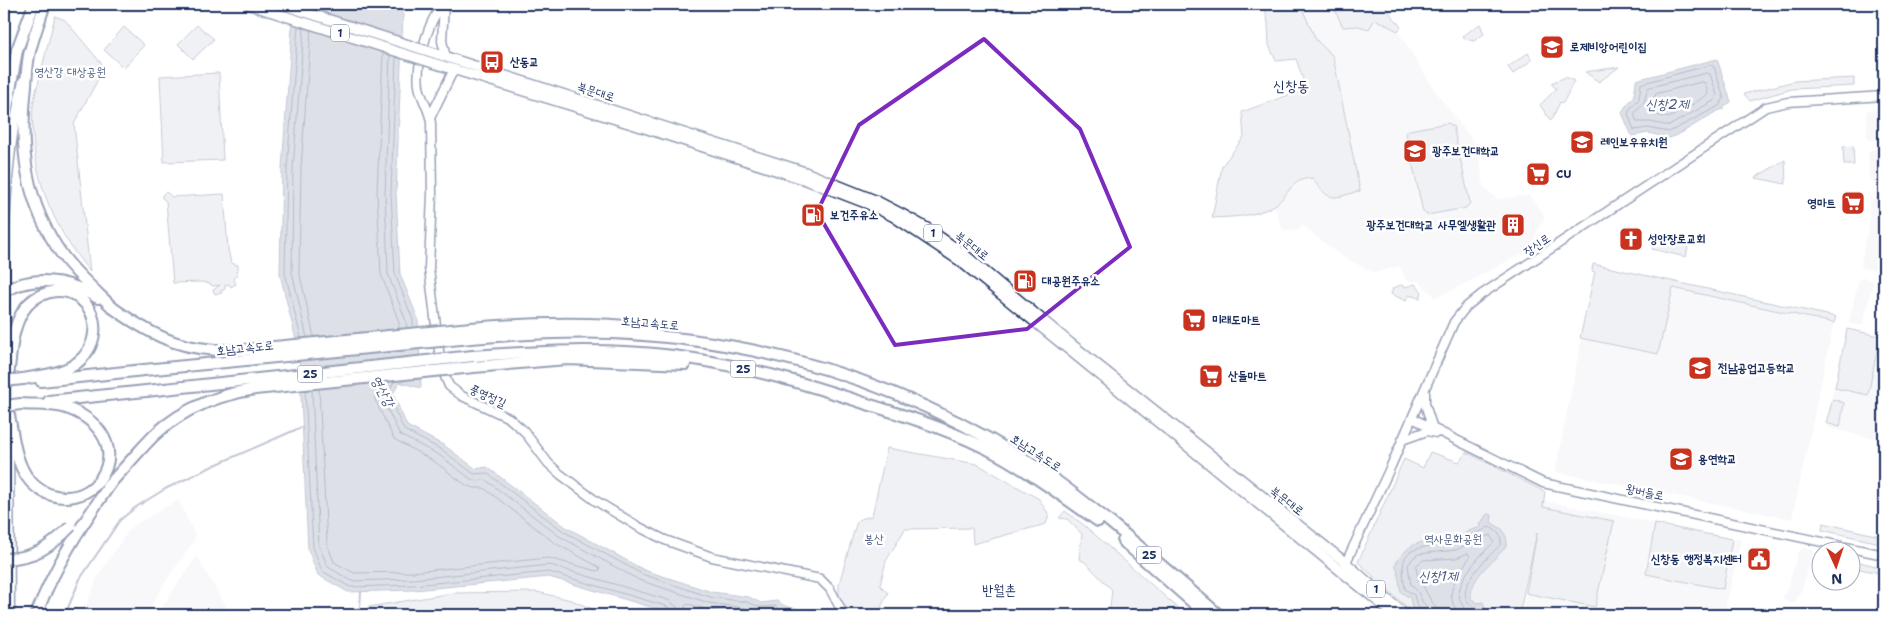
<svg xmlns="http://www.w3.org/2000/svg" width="1888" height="619" viewBox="0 0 1888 619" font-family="'Shantell Sans','Poor Story',sans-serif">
<rect width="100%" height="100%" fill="#fff"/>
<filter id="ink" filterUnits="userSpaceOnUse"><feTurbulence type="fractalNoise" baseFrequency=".02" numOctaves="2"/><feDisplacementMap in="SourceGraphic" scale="10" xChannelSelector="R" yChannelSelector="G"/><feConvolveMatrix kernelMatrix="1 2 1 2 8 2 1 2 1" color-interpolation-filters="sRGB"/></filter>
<g filter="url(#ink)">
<path fill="#eff0f4" d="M 1300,4 L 1359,4 L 1375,19 L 1398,31 L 1436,92 L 1477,146 L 1484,187 L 1498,199 L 1529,195 L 1545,216 L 1537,232 L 1531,249 L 1449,292 L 1435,297 L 1418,281 L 1407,281 L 1399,266 L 1374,273 L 1339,255 L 1303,226 L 1295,231 L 1283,230 L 1274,206 L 1296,182 L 1303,178 L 1312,178 L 1327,196 L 1333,198 L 1333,56 L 1316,40 Z
M 1884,109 L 1884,139 L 1870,140 L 1867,137 L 1866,113 L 1868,110 Z
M 1884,148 L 1884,182 L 1873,182 L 1869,178 L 1868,152 L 1872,149 Z
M 1875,197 L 1881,197 L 1882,217 L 1875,269 L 1873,270 L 1862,268 L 1861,264 L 1865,239 L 1869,230 L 1869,203 Z
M 1595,271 L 1834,323 L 1792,519 L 1555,472 Z
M 1863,277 L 1871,280 L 1873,283 L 1863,326 L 1849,323 L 1858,281 Z
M 1847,329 L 1884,337 L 1884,441 L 1828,428 L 1826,423 Z
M 178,500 L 195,534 L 195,540 L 164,584 L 146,615 L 82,615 L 99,574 L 131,527 Z
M 1544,501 L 1741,540 L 1724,615 L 1522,615 Z
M 1804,548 L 1814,550 L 1802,590 L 1794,604 L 1791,604 L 1783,599 L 1783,596 L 1789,584 L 1798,552 Z
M 197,556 L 231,615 L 157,615 L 173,590 Z"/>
<path fill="#dee1e7" stroke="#7c88a2" d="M 1264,4 L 1300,4 L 1316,40 L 1333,56 L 1360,191 C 1332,198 1331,204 1312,178 C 1289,179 1289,197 1273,206 C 1254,217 1233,217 1212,218 L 1222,166 L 1244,137 L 1242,112 L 1294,93 L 1303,79 L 1296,59 L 1276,61 L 1269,45 L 1268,23 Z
M 1332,4 L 1383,4 L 1401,27 L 1398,31 L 1375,19 L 1369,29 L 1358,26 L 1343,27 Z
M 55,16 L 65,20 L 101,63 L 103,70 L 74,124 L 90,272 C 50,224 29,169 33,106 C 34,96 38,85 40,76 C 45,56 50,36 55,16 Z
M 1480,24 L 1484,34 L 1474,41 L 1465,39 L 1463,36 Z
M 197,25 L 214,39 L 193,59 L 178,44 Z
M 124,27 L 144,45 L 124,68 L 104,50 Z
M 1528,53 L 1532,60 L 1513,74 L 1508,67 Z
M 1619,67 L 1599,82 L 1585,72 Z
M 219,73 L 223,160 L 164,162 L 160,76 Z
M 1566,77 L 1574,81 L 1563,103 L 1560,102 L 1551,121 L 1540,105 L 1556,89 L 1551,83 Z
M 1854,78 L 1854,86 L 1792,89 L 1750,101 L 1744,94 L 1795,81 Z
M 1448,123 L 1453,126 L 1470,203 L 1466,208 L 1427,215 L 1423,212 L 1406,133 L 1409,130 Z
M 1853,146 L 1854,165 L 1844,165 L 1843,147 Z
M 1785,160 L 1786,184 L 1756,178 L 1758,176 Z
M 166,192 L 172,197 L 224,194 L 228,249 L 231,263 L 238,265 L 238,270 L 236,272 L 238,275 L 233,278 L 236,284 L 231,287 L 229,284 L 225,285 L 225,289 L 221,291 L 222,293 L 215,294 L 213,290 L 220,285 L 212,286 L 210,284 L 203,282 L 173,283 L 166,201 L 162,198 L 162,195 Z
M 1655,235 L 1689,241 L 1686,257 L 1652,249 Z
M 1593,264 L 1836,317 L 1834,323 L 1673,288 L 1658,354 L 1580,338 L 1595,272 L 1592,271 Z
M 1415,284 L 1422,292 L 1420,298 L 1408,295 L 1406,301 L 1391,294 L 1393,288 L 1401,285 L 1405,287 Z
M 1847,329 L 1880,336 L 1868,395 L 1835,388 Z
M 1833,399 L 1844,403 L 1840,427 L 1826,423 Z
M 887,448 L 977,464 L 1039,499 L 1049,515 L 1046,524 L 973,544 L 972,528 L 905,529 L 886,561 L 880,585 L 888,593 L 881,607 L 887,615 L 848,615 L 839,600 L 839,584 L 856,524 L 860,519 L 872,516 Z
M 1430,452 L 1459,462 L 1466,452 L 1545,492 L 1543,507 L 1614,521 L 1595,607 L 1526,593 L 1537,533 L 1519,615 L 1415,615 L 1358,562 L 1404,459 L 1423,468 Z
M 1065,511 L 1085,526 L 1186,615 L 1109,615 L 1112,590 L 1085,562 L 1079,559 L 1082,534 L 1067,519 L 1059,518 Z
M 1823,523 L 1884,537 L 1884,544 L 1822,530 Z
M 1655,524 L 1732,539 L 1723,589 L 1646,574 Z
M 1851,560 L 1884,568 L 1884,574 L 1851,567 Z
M 537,592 L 571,600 L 607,615 L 365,615 L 368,607 L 453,593 Z"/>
<path fill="#b5bbca" stroke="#77839f" d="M 297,4 L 406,4 L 403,13 L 396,193 L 400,274 L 418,319 L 421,388 L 399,382 L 393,394 L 407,426 L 445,446 L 476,469 L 487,467 L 566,527 L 644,570 L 712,592 L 749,597 L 761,603 L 777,601 C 789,611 797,605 809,615 L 671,615 L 664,611 L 549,577 L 414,590 L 348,592 L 318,575 L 308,549 L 299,352 L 280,274 L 282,168 L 292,28 Z
M 1717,59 L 1731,102 L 1724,106 L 1724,109 L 1717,111 L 1683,132 L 1670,138 L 1648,133 L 1632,136 L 1622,113 L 1625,107 L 1634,97 L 1636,80 Z
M 1487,514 L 1492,515 L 1491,522 L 1503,530 C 1504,534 1507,537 1507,542 C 1506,555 1469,572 1471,599 L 1478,603 L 1483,602 L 1487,615 L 1420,615 L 1412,608 L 1410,598 L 1401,592 L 1397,568 L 1395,565 C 1408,544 1415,542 1440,540 C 1443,539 1447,540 1451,540 C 1461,538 1469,528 1480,528 L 1481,523 Z"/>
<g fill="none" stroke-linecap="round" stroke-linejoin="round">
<path stroke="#596789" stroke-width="1" d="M 298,26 L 287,168 L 285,273 L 301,338
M 304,28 L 293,168 L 292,272 L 307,338
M 311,30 L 301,168 L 299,271 L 314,337
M 383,53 L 377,193 L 381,274 L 399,322 L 399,329
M 390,55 L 385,193 L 388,274 L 406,321 L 407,328
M 396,57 L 391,193 L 395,274 L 413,320 L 413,327
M 1711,65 L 1714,67 L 1724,98 L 1719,106 L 1669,132 L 1648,128 L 1634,130 L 1628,114 L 1630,109 L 1639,99 L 1641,84 Z
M 1707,73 L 1710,74 L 1717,95 L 1715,100 L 1669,126 L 1650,122 L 1637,122 L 1634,114 L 1644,102 L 1648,88 Z
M 1702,82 L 1705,83 L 1708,94 L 1695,103 L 1669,118 L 1648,113 L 1656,94 Z
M 394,381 L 388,395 L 404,430 L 442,450 L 474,474 L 487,473 L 563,531 L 642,574 L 710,597 L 747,602 L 760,607 L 775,606 L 782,611 L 801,615
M 387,382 L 382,392 L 382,398 L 400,435 L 439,455 L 471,479 L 477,481 L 486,480 L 559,536 L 639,580 L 709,603 L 745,608 L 760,614 L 773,613 L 777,615
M 319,389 L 327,544 L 334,562 L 354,573 L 412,572 L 548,558 L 597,571 L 600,570 L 599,567 L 555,543 L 484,488 L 475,488 L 467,486 L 435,462 L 394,439 L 375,400 L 375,392 L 378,383
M 305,390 L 313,547 L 322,571 L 350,587 L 413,585 L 549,572 L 666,606 L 672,610 L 673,615
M 312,390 L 319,546 L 328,567 L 352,581 L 413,579 L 550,565 L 668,600 L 677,607 L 679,615
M 686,615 L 685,606 L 688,604 L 709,610 L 744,615
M 1423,615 L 1423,611 L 1417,605 L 1414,595 L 1405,589 C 1400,554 1403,549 1439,545 C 1444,544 1450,546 1454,544 C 1459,543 1464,539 1468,536 C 1477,532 1480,533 1488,527 C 1496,529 1502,535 1501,544 C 1488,558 1443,596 1479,609 L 1482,615
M 1430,615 C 1429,608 1426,607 1422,601 C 1418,593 1419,591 1411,585 L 1408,565 L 1413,558 L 1418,554 L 1456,550 L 1470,543 L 1490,535 L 1494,542 C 1481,555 1448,586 1463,606 C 1466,611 1472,612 1475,615
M 1437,615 C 1437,606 1433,604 1429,597 C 1425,590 1424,586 1418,580 L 1416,566 L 1423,560 L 1456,558 L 1468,553 L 1470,557 C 1458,575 1440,595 1461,615"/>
<path stroke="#77839f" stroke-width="2" d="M 65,615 L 80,579 L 120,520 L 136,507 L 165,489 L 215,465 L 302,427
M 355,615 L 360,607 L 361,592"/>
<path stroke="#d1d5df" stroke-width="8" stroke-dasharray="8 4" stroke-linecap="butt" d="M 8,377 L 9,411"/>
<g stroke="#1b2f5e" stroke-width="11">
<path id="secondary" d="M 444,4 C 428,19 416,64 419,86 C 421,99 430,110 431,123 L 432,194 L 429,268 L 441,367 L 449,386 L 462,396 L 509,418 L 524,431 L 548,463 L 560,474 L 596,501 L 639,527 L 665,540 L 712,557 L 820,579 L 830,589 L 844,615
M 444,4 L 442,41 L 446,57
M 431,116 L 454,69
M 7,355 C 3,264 2,170 23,81
M 1425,393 L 1425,404 L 1433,429
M 1412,418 L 1543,483 L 1884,555
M 9,432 L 10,615
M 1402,440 L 1427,431 L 1436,433
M 1342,571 L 1391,466 L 1454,322 L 1466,307 L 1482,294 L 1766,107 L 1788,102 L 1884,96"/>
</g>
<g stroke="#1b2f5e" stroke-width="12">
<path id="primary" d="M 437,54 L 805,172 L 875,200 L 902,214 L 927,228 L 964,254 L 1070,343 L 1346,563 L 1405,615
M 433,63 L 635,125 L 803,179 L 868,204 L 894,217 L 960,261 L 1395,615"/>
</g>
<g stroke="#1b2f5e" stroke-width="14">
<path id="highway" d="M 45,4 C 40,19 34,35 30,51 C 27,62 27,74 26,85 C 19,148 25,203 63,256 C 77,275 96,291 113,308
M 4,125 L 17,50 L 34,4
M 18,285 C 47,276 72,283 98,298
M 471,328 C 530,323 589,321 648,328
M 471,338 C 518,334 566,331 612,333 C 770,340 914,386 1045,473 C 1066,487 1085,503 1105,518 C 1144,550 1181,582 1219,615
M 473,356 C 540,351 606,348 673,356 C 739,364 804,383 867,404 C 913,418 959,433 1001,456 C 1035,475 1066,499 1098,521
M 474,367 L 567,359 L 685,364
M 8,377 C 11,356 11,330 23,311 C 34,293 61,284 79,298 C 103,316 97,350 74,365 C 59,374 40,376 23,379
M 41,381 L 144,370
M 49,401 L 146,391
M 9,415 C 13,435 15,460 27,477 C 44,502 83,505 101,478 C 122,445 94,416 63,407 C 50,404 34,405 21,404
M 107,487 L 143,447
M 1123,541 L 1207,615
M 36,615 C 55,565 81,526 111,483"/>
</g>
<use href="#secondary" stroke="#fff" stroke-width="8"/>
<use href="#primary" stroke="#fff" stroke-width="9"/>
<use href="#highway" stroke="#fff" stroke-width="10"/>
<g stroke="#1b2f5e" stroke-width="12" stroke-linecap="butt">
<path id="primary-bridge" d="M 247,4 L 433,63
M 280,4 L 437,54"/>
</g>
<g stroke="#1b2f5e" stroke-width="14" stroke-linecap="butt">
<path id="highway-bridge" d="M 4,291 L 18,285
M 113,308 C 158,340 188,353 244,350 L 471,328
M 144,370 L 471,338
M 4,381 L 23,379
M 146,391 L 473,356
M 4,406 L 21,404
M 143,447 C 173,412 212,396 255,389 L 474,367
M 4,559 C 34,558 50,548 71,526"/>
</g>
<use href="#primary-bridge" stroke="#fff" stroke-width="9"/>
<use href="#highway-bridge" stroke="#fff" stroke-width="10"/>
</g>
</g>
<path d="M0 0H1888V619H0ZM 984,39 L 1080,129 L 1130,247 L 1027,329 L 895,345 L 817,212 L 859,125 Z" fill="#fff" fill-opacity=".55" fill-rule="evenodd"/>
<path fill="none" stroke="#7b2cbf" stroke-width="4" stroke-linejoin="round" d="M 984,39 L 1080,129 L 1130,247 L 1027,329 L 895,345 L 817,212 L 859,125 Z"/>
<defs>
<g id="school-square" transform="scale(1.25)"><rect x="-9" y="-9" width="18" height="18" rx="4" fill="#c8321e" stroke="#fff"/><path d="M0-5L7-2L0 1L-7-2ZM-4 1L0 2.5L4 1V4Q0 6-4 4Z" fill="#fff"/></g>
<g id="bus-square" transform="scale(1.25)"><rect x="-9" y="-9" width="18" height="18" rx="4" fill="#c8321e" stroke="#fff"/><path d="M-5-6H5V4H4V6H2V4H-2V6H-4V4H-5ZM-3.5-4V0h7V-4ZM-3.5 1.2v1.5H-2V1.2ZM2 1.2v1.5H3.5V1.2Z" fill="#fff"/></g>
<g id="university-square" transform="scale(1.25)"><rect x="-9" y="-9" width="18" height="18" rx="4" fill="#c8321e" stroke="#fff"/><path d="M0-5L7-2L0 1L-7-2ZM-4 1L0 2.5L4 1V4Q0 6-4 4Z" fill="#fff"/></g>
<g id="supermarket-square" transform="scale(1.25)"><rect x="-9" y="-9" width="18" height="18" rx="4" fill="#c8321e" stroke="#fff"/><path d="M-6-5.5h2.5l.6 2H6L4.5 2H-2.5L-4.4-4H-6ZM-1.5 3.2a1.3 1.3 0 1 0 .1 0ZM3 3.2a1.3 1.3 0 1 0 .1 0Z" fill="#fff"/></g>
<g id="fuel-square" transform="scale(1.25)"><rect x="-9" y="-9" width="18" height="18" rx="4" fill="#c8321e" stroke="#fff"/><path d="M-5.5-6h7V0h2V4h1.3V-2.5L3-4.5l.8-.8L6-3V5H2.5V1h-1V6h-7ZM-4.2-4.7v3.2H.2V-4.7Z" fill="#fff"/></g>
<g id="building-square" transform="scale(1.25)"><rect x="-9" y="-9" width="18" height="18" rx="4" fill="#c8321e" stroke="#fff"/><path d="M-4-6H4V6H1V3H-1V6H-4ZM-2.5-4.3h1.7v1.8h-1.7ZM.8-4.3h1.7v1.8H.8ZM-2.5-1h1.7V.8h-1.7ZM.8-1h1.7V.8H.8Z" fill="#fff"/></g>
<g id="church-square" transform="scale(1.25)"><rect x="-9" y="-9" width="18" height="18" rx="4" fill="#c8321e" stroke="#fff"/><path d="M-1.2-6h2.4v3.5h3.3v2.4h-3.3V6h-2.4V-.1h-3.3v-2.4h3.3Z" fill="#fff"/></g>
<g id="civic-square" transform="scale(1.25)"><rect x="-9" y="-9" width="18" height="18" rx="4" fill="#c8321e" stroke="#fff"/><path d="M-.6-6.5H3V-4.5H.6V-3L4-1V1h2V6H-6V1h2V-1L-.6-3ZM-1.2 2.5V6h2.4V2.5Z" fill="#fff"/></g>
</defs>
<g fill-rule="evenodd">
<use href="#school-square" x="1552" y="47"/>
<use href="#bus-square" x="492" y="62"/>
<use href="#school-square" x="1582" y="142"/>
<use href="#university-square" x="1415" y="151"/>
<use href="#supermarket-square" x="1538" y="174"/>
<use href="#supermarket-square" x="1853" y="203"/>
<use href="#fuel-square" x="813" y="215"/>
<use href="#building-square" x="1513" y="225"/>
<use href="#church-square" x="1631" y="239"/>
<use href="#fuel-square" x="1025" y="281"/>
<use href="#supermarket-square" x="1194" y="320"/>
<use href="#school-square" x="1700" y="368"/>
<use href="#supermarket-square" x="1211" y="376"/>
<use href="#school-square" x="1681" y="459"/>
<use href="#civic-square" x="1759" y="559"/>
</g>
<g text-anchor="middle" stroke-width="5" stroke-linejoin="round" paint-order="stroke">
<g fill="#fff" stroke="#5f6d8e" stroke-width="1">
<rect x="331" y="24.5" width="18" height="17" rx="4"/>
<rect x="924" y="224.5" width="18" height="17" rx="4"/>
<rect x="730.5" y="360.5" width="25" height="17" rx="4"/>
<rect x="297.5" y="365.5" width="25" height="17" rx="4"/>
<rect x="1136.5" y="546.5" width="25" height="17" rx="4"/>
<rect x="1367" y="580.5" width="18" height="17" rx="4"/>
</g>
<g font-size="11" font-weight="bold" fill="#1b2f5e">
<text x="340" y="37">1</text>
<text x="933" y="237">1</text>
<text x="743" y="373">25</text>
<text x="310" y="378">25</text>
<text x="1149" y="559">25</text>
<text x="1376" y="593">1</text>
</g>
<g font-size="12" font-weight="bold" fill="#1b2f5e" stroke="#fff" text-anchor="start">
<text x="1570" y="51">로제비앙어린이집</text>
<text x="510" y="66">산동교</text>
<text x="1600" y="146">레인보우유치원</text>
<text x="1432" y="155">광주보건대학교</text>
<text x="1556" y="178">CU</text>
<text x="1836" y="207" text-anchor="end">영마트</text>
<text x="830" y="219">보건주유소</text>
<text x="1496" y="229" text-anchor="end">광주보건대학교 사무엘생활관</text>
<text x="1648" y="243">성안장로교회</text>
<text x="1042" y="285">대공원주유소</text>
<text x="1212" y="324">미래도마트</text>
<text x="1718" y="372">전남공업고등학교</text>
<text x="1228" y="380">산들마트</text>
<text x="1698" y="463">용연학교</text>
<text x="1742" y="563" text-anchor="end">신창동 행정복지센터</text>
</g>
<g font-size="12" fill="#4c5c80" stroke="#fff">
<text x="70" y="76">영산강 대상공원</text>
<text x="874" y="543">봉산</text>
<text x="1453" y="543">역사문화공원</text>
</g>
<g font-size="12" fill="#1b2f5e" stroke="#fff">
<text transform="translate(596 92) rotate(18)" y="4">북문대로</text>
<text transform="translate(1537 245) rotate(-34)" y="4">장신로</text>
<text transform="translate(972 246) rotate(38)" y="4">북문대로</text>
<text transform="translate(650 323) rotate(5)" y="4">호남고속도로</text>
<text transform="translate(245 348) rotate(-6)" y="4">호남고속도로</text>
<text transform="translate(488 396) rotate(25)" y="4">풍영정길</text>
<text transform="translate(1036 453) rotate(33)" y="4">호남고속도로</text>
<text transform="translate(1645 492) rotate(12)" y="4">왕버들로</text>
<text transform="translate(1287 501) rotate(38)" y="4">북문대로</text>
</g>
<g font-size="14" font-style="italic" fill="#49597e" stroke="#fff">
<text x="1667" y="109">신창2제</text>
<text transform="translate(383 391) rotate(62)" y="5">영산강</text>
<text x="1438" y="581">신창1제</text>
</g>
<g font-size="14" fill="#1b2f5e" stroke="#fff">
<text x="999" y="595">반월촌</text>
</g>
<g font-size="15" fill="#1b2f5e" stroke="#fff">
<text x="1291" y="91">신창동</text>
</g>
</g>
<rect width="1888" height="619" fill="none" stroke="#fff" stroke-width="20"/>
<rect x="10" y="10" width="1868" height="599" fill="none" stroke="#1b2f5e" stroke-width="2" filter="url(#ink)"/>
<g transform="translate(1836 566) rotate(177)"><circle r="24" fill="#ffffff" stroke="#a4acbf"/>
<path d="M0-4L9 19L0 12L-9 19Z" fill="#c8321e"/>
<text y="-8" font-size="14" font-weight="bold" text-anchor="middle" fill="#1b2f5e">N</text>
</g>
</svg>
